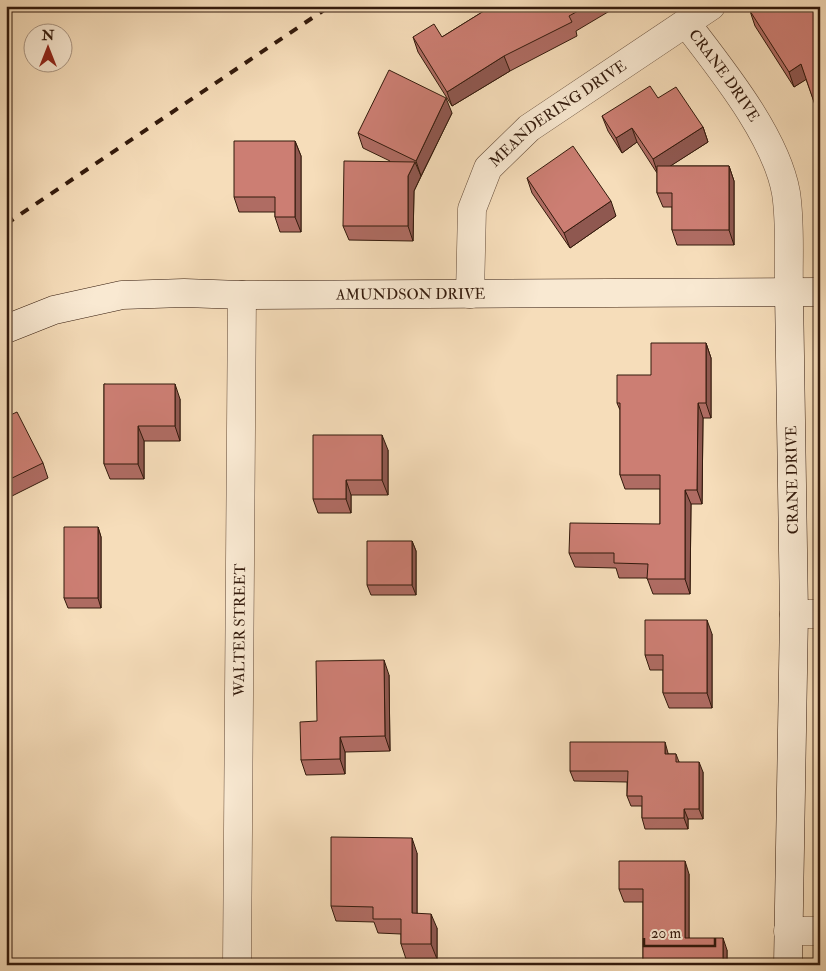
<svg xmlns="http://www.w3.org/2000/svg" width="826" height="971" viewBox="0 0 826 971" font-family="'IM FELL Double Pica',serif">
<rect width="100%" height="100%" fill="#f6ddba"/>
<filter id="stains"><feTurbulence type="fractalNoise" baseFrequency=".004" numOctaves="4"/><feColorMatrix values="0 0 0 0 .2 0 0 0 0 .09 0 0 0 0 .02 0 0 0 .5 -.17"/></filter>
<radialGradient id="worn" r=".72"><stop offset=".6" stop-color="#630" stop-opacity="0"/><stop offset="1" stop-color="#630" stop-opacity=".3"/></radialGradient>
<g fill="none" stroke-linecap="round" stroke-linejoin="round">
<g stroke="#644b38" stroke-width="29">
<g id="street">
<path id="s1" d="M 686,23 C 721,69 776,136 786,193 C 791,225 788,260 789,292"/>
<path id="s2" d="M 470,294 L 472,209 L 488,168 L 529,128 L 711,6"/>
<path d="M 794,614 L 820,614"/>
<path d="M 788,931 L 820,931"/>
<path id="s3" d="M 237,965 L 242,295"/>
</g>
</g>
<g stroke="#331a0c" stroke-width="29">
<g id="secondary">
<path id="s4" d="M 6,329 L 54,310 L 122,295 L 184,293 L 242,295 L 820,292"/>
<path d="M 788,965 L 794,614 L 789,292"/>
</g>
</g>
<use href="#street" stroke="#f9e9d2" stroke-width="28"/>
<use href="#secondary" stroke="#f9e9d2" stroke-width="28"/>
<path stroke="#331a0c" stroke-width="4" stroke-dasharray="9 9" stroke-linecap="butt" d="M 6,224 L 330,6"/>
</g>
<path fill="#af6c63" stroke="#331a0c" d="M 492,6 L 618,6 L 576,31 L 577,36 L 510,71 L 452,106 L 418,52 L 413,37 L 442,37 Z
M 820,6 L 820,118 L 806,79 L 794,87 L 755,26 L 750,11 Z
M 658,98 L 703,127 L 708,142 L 670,166 L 729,166 L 734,181 L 734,245 L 677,245 L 672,230 L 672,207 L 663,207 L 657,193 L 657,173 L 637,142 L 622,153 L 608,131 L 602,116 Z
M 452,113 L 414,191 L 413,241 L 349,240 L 343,226 L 390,161 L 363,148 L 358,133 Z
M 295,141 L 301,156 L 301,232 L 280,232 L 275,217 L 275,212 L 239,212 L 234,197 Z
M 527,178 L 616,216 L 570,248 L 532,193 Z
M 706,343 L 711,358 L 711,418 L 703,418 L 702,504 L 691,504 L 690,594 L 653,594 L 647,578 L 619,578 L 616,568 L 575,567 L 569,553 L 660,524 L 660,489 L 625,489 L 620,475 L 620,410 L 617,403 L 651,375 Z
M 104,384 L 180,399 L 180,441 L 144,441 L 144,479 L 110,479 L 104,464 Z
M 6,417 L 43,463 L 48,478 L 6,499 Z
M 388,450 L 388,495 L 351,495 L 351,513 L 318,513 L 313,499 Z
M 98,527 L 101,537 L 101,608 L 68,608 L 64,598 Z
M 412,541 L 416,551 L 416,595 L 371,595 L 367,585 Z
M 712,634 L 712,708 L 669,708 L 663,693 L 663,670 L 650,670 L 645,655 Z
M 389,675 L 390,751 L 345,752 L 345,774 L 306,775 L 301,760 L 317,721 Z
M 668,753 L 668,754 L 676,754 L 679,762 L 703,772 L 703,819 L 688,819 L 688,829 L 645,829 L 642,818 L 642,806 L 631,806 L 627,796 L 627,782 L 574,781 L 570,771 Z
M 417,853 L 417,913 L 437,928 L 437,959 L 406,959 L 401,944 L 401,934 L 378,933 L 374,922 L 336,921 L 331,906 Z
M 689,874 L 689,938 L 727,950 L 727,965 L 643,965 L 643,902 L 624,902 L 619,889 Z"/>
<path fill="#8f5850" stroke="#331a0c" d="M 504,56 L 510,71 L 452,106 L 447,92 Z
M 801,64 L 807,79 L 794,87 L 789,72 Z
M 446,98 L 452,113 L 421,176 L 416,161 Z
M 703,127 L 708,142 L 658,174 L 653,159 Z
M 632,128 L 637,142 L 622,153 L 616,138 Z
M 295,141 L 301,156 L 301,232 L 295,217 Z
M 415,162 L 421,176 L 414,191 L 413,241 L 408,226 L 408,176 Z
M 729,166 L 734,181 L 734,245 L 729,230 Z
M 611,201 L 616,216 L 570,248 L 564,233 Z
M 706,343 L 711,358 L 711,418 L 706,403 Z
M 175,384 L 180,399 L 180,441 L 175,426 Z
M 698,403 L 703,418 L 702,504 L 697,490 Z
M 138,426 L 144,441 L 144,479 L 138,464 Z
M 382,435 L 388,450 L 388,495 L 382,480 Z
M 346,480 L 351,495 L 351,513 L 346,499 Z
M 685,490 L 691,504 L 690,594 L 685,579 Z
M 98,527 L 101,537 L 101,608 L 98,598 Z
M 412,541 L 416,551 L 416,595 L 412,585 Z
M 707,620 L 712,634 L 712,708 L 707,693 Z
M 384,660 L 389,675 L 390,751 L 385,736 Z
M 340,737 L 345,752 L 345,774 L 340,759 Z
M 665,742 L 668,753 L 668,764 L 665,754 Z
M 699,762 L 703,772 L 703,819 L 699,809 Z
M 684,809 L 688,819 L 688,829 L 684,818 Z
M 412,838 L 417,853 L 417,928 L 412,913 Z
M 685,861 L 689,874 L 689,951 L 685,938 Z
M 431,914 L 437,928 L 437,959 L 431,944 Z
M 723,938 L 727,950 L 727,965 L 723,965 Z"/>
<path fill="#cc7e73" stroke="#331a0c" d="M 492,6 L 587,6 L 569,16 L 572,22 L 504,56 L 447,92 L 413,37 L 434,24 L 442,37 Z
M 757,6 L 820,6 L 820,110 L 817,111 L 801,64 L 789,72 L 750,11 Z
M 389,70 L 446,98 L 416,161 L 358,133 Z
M 650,86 L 658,98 L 676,87 L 703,127 L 653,159 L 632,128 L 616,138 L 602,116 Z
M 234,141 L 295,141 L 295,217 L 275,217 L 275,197 L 234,197 Z
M 573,146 L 611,201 L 564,233 L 527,178 Z
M 344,161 L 415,162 L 408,176 L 408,226 L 343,226 Z
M 657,166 L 729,166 L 729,230 L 672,230 L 672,193 L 657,193 Z
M 651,343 L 706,343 L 706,403 L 698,403 L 697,490 L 685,490 L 685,579 L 647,579 L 648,564 L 614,563 L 614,553 L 569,553 L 570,523 L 660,524 L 660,475 L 620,475 L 620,403 L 617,403 L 617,375 L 651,375 Z
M 104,384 L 175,384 L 175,426 L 138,426 L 138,464 L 104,464 Z
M 17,412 L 43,463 L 6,481 L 6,417 Z
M 313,435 L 382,435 L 382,480 L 346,480 L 346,499 L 313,499 Z
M 64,527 L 98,527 L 98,598 L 64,598 Z
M 367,541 L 412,541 L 412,585 L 367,585 Z
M 645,620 L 707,620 L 707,693 L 663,693 L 663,655 L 645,655 Z
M 384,660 L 385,736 L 340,737 L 340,759 L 301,760 L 300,722 L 317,721 L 316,661 Z
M 570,742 L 665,742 L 665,754 L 676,754 L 676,762 L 699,762 L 699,809 L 684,809 L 684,818 L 642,818 L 642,796 L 627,796 L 628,771 L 570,771 Z
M 331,837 L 412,838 L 412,913 L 431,914 L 431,944 L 401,944 L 401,919 L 373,919 L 373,907 L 331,906 Z
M 619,861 L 685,861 L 685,938 L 723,938 L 723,965 L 643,965 L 643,889 L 619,889 Z"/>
<g text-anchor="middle" stroke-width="4" stroke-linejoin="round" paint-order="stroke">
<g font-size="15" fill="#331a0c" stroke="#f9e9d2">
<text dy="5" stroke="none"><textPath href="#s1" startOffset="65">CRANE DRIVE</textPath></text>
<text dy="5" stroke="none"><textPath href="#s2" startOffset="218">MEANDERING DRIVE</textPath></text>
<text dy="5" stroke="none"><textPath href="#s4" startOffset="410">AMUNDSON DRIVE</textPath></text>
<text transform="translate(792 480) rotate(-91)" y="5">CRANE DRIVE</text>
<text dy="5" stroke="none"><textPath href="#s3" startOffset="335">WALTER STREET</textPath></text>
</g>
</g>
<rect width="826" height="971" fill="none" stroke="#f6ddba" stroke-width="25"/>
<rect x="8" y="8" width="811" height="956" fill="none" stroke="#331a0c" stroke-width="2.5"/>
<rect x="12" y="12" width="801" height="946" fill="none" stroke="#331a0c"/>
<g transform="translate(48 48)"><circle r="24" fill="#f9e9d2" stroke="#aa9683"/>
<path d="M0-4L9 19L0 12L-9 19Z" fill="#8f2418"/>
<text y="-8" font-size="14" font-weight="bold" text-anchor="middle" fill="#331a0c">N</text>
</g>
<path d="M644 938v8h71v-8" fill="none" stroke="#331a0c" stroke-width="2.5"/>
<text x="651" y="938" font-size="15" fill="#331a0c" stroke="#f9e9d2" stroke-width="4" paint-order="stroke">20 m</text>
<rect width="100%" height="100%" filter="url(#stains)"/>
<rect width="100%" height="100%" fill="url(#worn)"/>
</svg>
